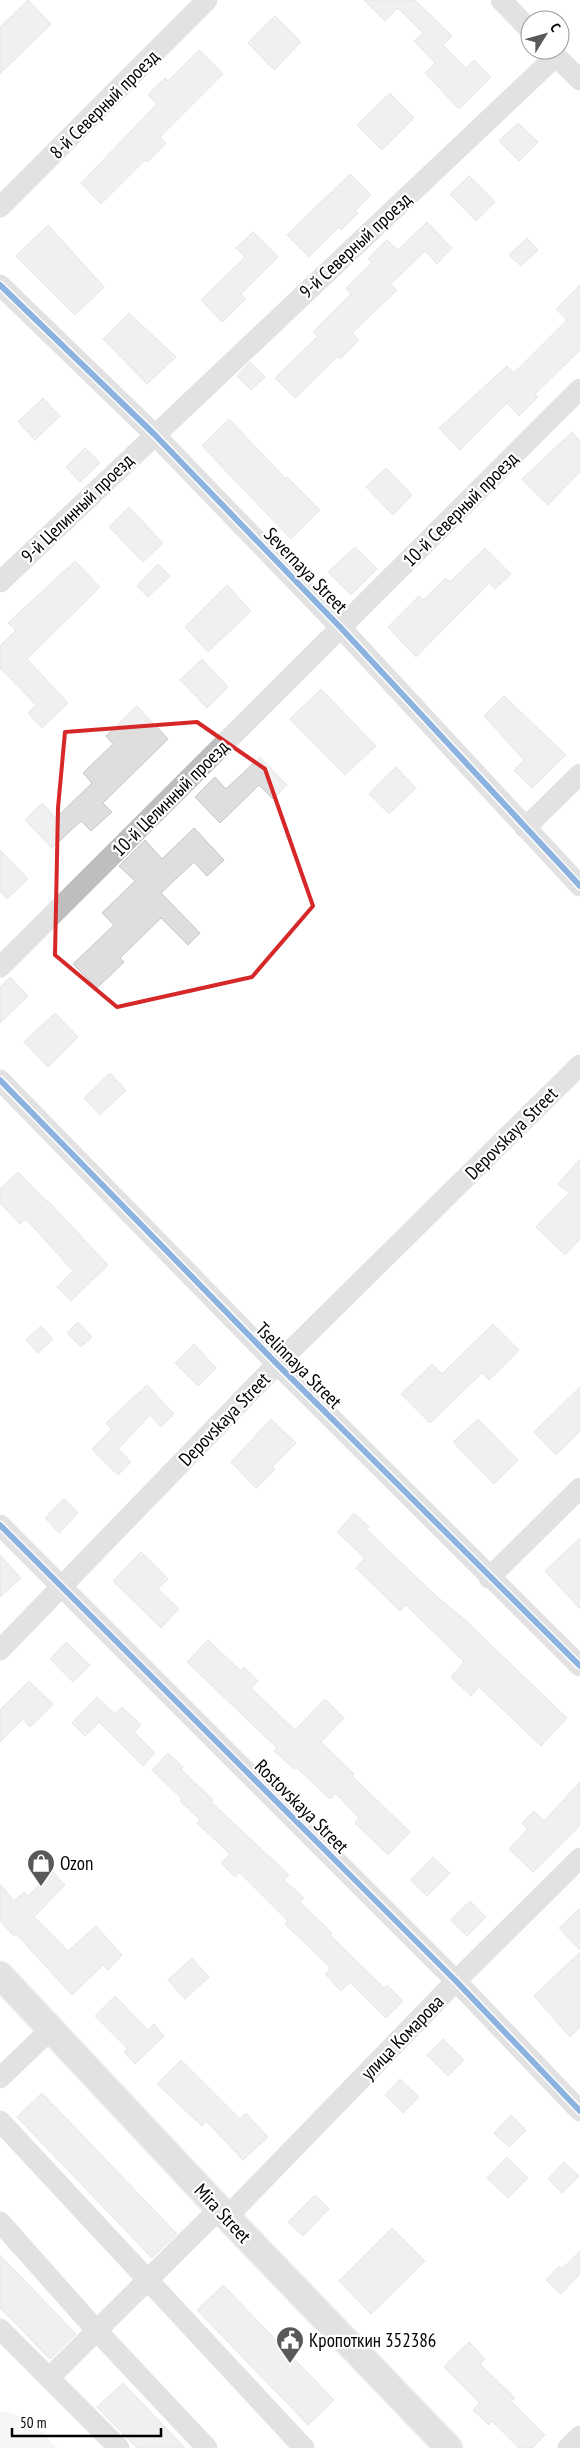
<svg xmlns="http://www.w3.org/2000/svg" width="580" height="2448" viewBox="0 0 580 2448" font-family="'PT Sans Narrow',sans-serif">
<rect width="100%" height="100%" fill="#fff"/>
<path fill="#ebebeb" d="M 0,2412 C 26,2412 41,2431 57,2448 L 0,2448 Z"/>
<path fill="#dedede" stroke="#c6c6c6" d="M 28,0 L 51,24 L 0,74 L 0,27 Z
M 364,0 L 415,0 L 452,36 L 443,45 L 466,68 L 474,60 L 491,77 L 459,109 L 425,73 L 435,63 L 414,41 L 423,33 L 398,8 L 385,21 Z
M 275,16 L 301,42 L 274,70 L 248,43 Z
M 199,50 L 223,74 L 160,137 L 166,143 L 147,162 L 145,160 L 101,204 L 81,183 L 157,104 L 148,95 L 165,78 L 168,81 Z
M 390,93 L 414,118 L 382,150 L 357,125 Z
M 518,123 L 538,142 L 519,161 L 499,141 Z
M 350,174 L 371,195 L 355,211 L 358,213 L 341,230 L 339,227 L 309,257 L 287,235 Z
M 469,176 L 495,202 L 476,221 L 450,194 Z
M 427,222 L 452,248 L 437,264 L 425,251 L 391,284 L 397,290 L 352,333 L 359,340 L 340,359 L 338,356 L 295,398 L 275,378 L 318,336 L 313,332 L 351,294 L 346,288 L 372,263 L 368,259 L 387,240 L 398,250 Z
M 48,225 L 104,287 L 75,315 L 16,256 Z
M 253,232 L 278,257 L 241,294 L 246,299 L 222,322 L 201,300 L 245,257 L 236,248 Z
M 527,238 L 538,250 L 521,266 L 509,255 Z
M 580,285 L 580,350 L 535,394 L 538,397 L 519,416 L 507,403 L 460,450 L 439,428 L 507,366 L 514,373 L 567,320 L 556,309 Z
M 129,313 L 176,357 L 147,384 L 103,339 Z
M 250,362 L 265,377 L 251,390 L 237,376 Z
M 43,398 L 60,416 L 35,440 L 18,422 Z
M 229,419 L 286,479 L 287,477 L 320,510 L 291,539 L 202,446 Z
M 572,432 L 580,441 L 580,472 L 548,505 L 522,479 Z
M 85,448 L 100,463 L 80,482 L 66,467 Z
M 386,468 L 412,495 L 393,515 L 366,487 Z
M 129,507 L 163,543 L 143,562 L 109,527 Z
M 355,547 L 377,569 L 351,595 L 328,572 Z
M 485,548 L 511,574 L 495,589 L 489,583 L 416,657 L 388,627 L 419,596 L 423,600 L 446,578 L 450,582 Z
M 75,561 L 100,587 L 27,659 L 68,703 L 42,728 L 28,713 L 36,705 L 0,668 L 0,646 L 16,630 L 8,623 Z
M 158,564 L 170,576 L 148,597 L 137,586 Z
M 227,585 L 251,611 L 208,652 L 185,627 Z
M 202,659 L 228,687 L 207,708 L 180,680 Z
M 321,689 L 376,746 L 345,775 L 290,719 Z
M 504,696 L 566,755 L 532,788 L 514,770 L 524,760 L 484,716 Z
M 137,706 L 168,739 L 103,803 L 112,812 L 91,831 L 81,821 L 52,848 L 25,820 L 42,803 L 56,818 L 92,783 L 83,773 L 113,744 L 106,736 Z
M 260,757 L 287,785 L 273,799 L 259,785 L 220,823 L 195,797 L 215,777 L 226,789 Z
M 396,767 L 416,788 L 389,814 L 369,794 Z
M 194,828 L 224,860 L 207,876 L 194,862 L 161,893 L 200,933 L 188,945 L 161,918 L 120,958 L 124,962 L 97,988 L 73,964 L 114,925 L 102,913 L 135,881 L 119,866 L 145,840 L 162,859 Z
M 0,850 L 28,879 L 7,899 L 0,891 Z
M 10,977 L 28,996 L 0,1023 L 0,987 Z
M 55,1013 L 78,1037 L 48,1067 L 24,1042 Z
M 110,1073 L 126,1090 L 100,1115 L 84,1098 Z
M 580,1159 L 580,1239 L 565,1255 L 536,1227 L 569,1193 L 558,1184 Z
M 18,1172 L 46,1201 L 47,1200 L 108,1265 L 71,1301 L 57,1287 L 73,1271 L 26,1219 L 20,1224 L 0,1203 L 0,1189 Z
M 78,1322 L 92,1337 L 81,1347 L 67,1333 Z
M 493,1324 L 519,1350 L 489,1380 L 482,1373 L 430,1423 L 401,1394 L 432,1364 L 442,1374 Z
M 41,1326 L 53,1339 L 38,1353 L 26,1340 Z
M 194,1344 L 216,1368 L 198,1386 L 175,1363 Z
M 147,1385 L 174,1414 L 161,1427 L 150,1415 L 118,1449 L 131,1462 L 118,1475 L 92,1449 L 112,1429 L 106,1423 Z
M 580,1387 L 580,1431 L 556,1455 L 534,1432 Z
M 271,1419 L 296,1443 L 272,1467 L 275,1470 L 256,1488 L 231,1462 Z
M 478,1419 L 518,1460 L 494,1484 L 453,1442 Z
M 64,1499 L 78,1513 L 59,1533 L 45,1518 Z
M 354,1513 L 369,1527 L 366,1529 L 435,1595 L 465,1620 L 567,1718 L 541,1746 L 479,1687 L 471,1696 L 451,1677 L 464,1662 L 406,1605 L 400,1611 L 356,1568 L 365,1558 L 337,1532 Z
M 580,1538 L 580,1609 L 545,1571 Z
M 141,1552 L 168,1579 L 158,1589 L 179,1609 L 161,1628 L 113,1581 Z
M 0,1555 L 21,1578 L 0,1597 Z
M 208,1640 L 241,1671 L 244,1667 L 258,1681 L 251,1688 L 295,1730 L 325,1699 L 344,1718 L 321,1742 L 354,1774 L 352,1776 L 410,1832 L 388,1855 L 355,1823 L 359,1818 L 335,1793 L 330,1799 L 296,1767 L 294,1769 L 274,1751 L 277,1748 L 187,1662 Z
M 66,1642 L 90,1665 L 73,1682 L 50,1659 Z
M 29,1681 L 53,1704 L 30,1727 L 23,1719 L 0,1742 L 0,1710 Z
M 97,1697 L 115,1714 L 122,1707 L 141,1725 L 134,1732 L 155,1753 L 143,1766 L 99,1722 L 85,1736 L 72,1723 Z
M 168,1753 L 183,1767 L 181,1769 L 213,1800 L 211,1802 L 289,1875 L 284,1880 L 304,1898 L 300,1902 L 332,1933 L 330,1935 L 384,1988 L 387,1985 L 403,2001 L 386,2018 L 350,1982 L 341,1991 L 325,1974 L 331,1968 L 285,1924 L 288,1921 L 239,1872 L 235,1877 L 221,1863 L 230,1854 L 197,1823 L 200,1820 L 180,1801 L 182,1799 L 152,1770 Z
M 580,1782 L 580,1825 L 533,1872 L 509,1849 L 528,1829 L 522,1823 L 534,1811 L 544,1821 Z
M 433,1857 L 450,1873 L 427,1896 L 411,1880 Z
M 52,1871 L 65,1885 L 34,1917 L 68,1951 L 96,1926 L 122,1955 L 108,1970 L 103,1965 L 72,1995 L 16,1934 L 14,1936 L 0,1921 L 0,1884 L 14,1901 L 24,1892 L 28,1896 Z
M 470,1901 L 486,1917 L 467,1936 L 451,1920 Z
M 580,1908 L 580,1950 L 559,1928 Z
M 580,1952 L 580,2027 L 570,2037 L 534,1996 Z
M 192,1958 L 209,1977 L 185,1999 L 168,1980 Z
M 115,1996 L 148,2030 L 154,2024 L 164,2036 L 135,2064 L 124,2052 L 128,2049 L 95,2016 Z
M 443,2039 L 464,2060 L 448,2076 L 427,2055 Z
M 181,2060 L 240,2119 L 246,2113 L 268,2137 L 243,2160 L 206,2121 L 202,2126 L 157,2084 Z
M 400,2079 L 419,2097 L 403,2113 L 385,2095 Z
M 42,2093 L 177,2234 L 152,2258 L 17,2117 Z
M 511,2115 L 526,2130 L 509,2147 L 494,2133 Z
M 507,2157 L 528,2178 L 508,2198 L 487,2178 Z
M 564,2162 L 579,2176 L 562,2193 L 548,2179 Z
M 315,2195 L 329,2209 L 303,2236 L 288,2222 Z
M 392,2228 L 425,2261 L 371,2314 L 339,2281 Z
M 580,2251 L 580,2274 L 561,2294 L 546,2280 L 559,2266 L 562,2269 Z
M 0,2255 L 76,2334 L 50,2359 L 0,2308 Z
M 223,2285 L 334,2400 L 308,2425 L 197,2310 Z
M 469,2342 L 485,2359 L 480,2364 L 515,2398 L 511,2401 L 545,2435 L 532,2448 L 519,2448 L 492,2421 L 489,2425 L 473,2410 L 480,2403 L 444,2367 Z
M 123,2383 L 185,2448 L 137,2448 L 97,2407 Z"/>
<g fill="none" stroke-linecap="round" stroke-linejoin="round">
<g stroke="#dbdbdb" stroke-width="29">
<path id="major" d="M 0,1975 L 227,2217 L 449,2448"/>
</g>
<path stroke="#bebebe" stroke-width="21" d="M 501,0 L 530,30
M 550,50 L 580,80
M 0,207 L 207,0
M 0,285 L 154,434 L 341,628 L 580,886
M 0,582 L 556,56
M 525,828 L 580,774
M 0,967 L 580,389
M 0,1080 L 277,1364 L 580,1666
M 0,1525 L 456,1981 L 580,2111
M 489,1578 L 580,1488
M 0,1650 L 277,1364 L 580,1065
M 0,2078 L 51,2029
M 0,2121 L 304,2448
M 227,2217 L 456,1981 L 580,1858
M 0,2222 L 97,2331 L 207,2448
M 0,2329 L 119,2448
M 49,2378 L 219,2209
M 568,2448 L 580,2436"/>
<use href="#major" stroke="#bebebe" stroke-width="26"/>
<g stroke="#fff" stroke-width="9">
<path id="cycleway" d="M 0,285 L 154,434 L 341,628 L 580,886
M 0,1080 L 277,1364 L 580,1666
M 0,1525 L 456,1981 L 580,2111"/>
</g>
<use href="#cycleway" stroke="#0057b8" stroke-width="6"/>
</g>
<path d="M0 0H580V2448H0ZM 197,722 L 265,769 L 313,906 L 252,977 L 117,1007 L 55,955 L 58,808 L 65,732 Z" fill="#fff" fill-opacity=".55" fill-rule="evenodd"/>
<path fill="none" stroke="#d62828" stroke-width="4" stroke-linejoin="round" d="M 197,722 L 265,769 L 313,906 L 252,977 L 117,1007 L 55,955 L 58,808 L 65,732 Z"/>
<defs>
<g id="shop-pin" transform="scale(1.4375)"><path d="M0 17L-7.5 6A9.5 9.5 0 1 1 7.5 6Z" fill="#595959" stroke="#fff"/><path d="M-5-2.5h2.3a2.7 3.5 0 0 1 5.4 0H5L5.5 6h-11ZM-1.5-2.5h3a1.5 2.3 0 0 0-3 0Z" fill="#fff"/></g>
<g id="civic-pin" transform="scale(1.4375)"><path d="M0 17L-7.5 6A9.5 9.5 0 1 1 7.5 6Z" fill="#595959" stroke="#fff"/><path d="M-.6-6.5H3V-4.5H.6V-3L4-1V1h2V6H-6V1h2V-1L-.6-3ZM-1.2 2.5V6h2.4V2.5Z" fill="#fff"/></g>
</defs>
<g fill-rule="evenodd">
<use href="#shop-pin" x="41" y="1863"/>
<use href="#civic-pin" x="290" y="2340"/>
</g>
<g text-anchor="middle" stroke-width="4.5" stroke-linejoin="round" paint-order="stroke">
<g font-size="19" fill="#000" stroke="#fff">
<text transform="translate(104 104) rotate(-45)" y="7">8-й Северный проезд</text>
<text transform="translate(355 245) rotate(-43)" y="7">9-й Северный проезд</text>
<text transform="translate(77 508) rotate(-44)" y="7">9-й Целинный проезд</text>
<text transform="translate(460 509) rotate(-45)" y="7">10-й Северный проезд</text>
<text transform="translate(306 570) rotate(46)" y="7">Severnaya Street</text>
<text transform="translate(170 798) rotate(-45)" y="7">10-й Целинный проезд</text>
<text transform="translate(511 1133) rotate(-45)" y="7">Depovskaya Street</text>
<text transform="translate(299 1365) rotate(45)" y="7">Tselinnaya Street</text>
<text transform="translate(224 1419) rotate(-46)" y="7">Depovskaya Street</text>
<text transform="translate(302 1806) rotate(45)" y="7">Rostovskaya Street</text>
<text transform="translate(402 2037) rotate(-46)" y="7">улица Комарова</text>
<text transform="translate(223 2213) rotate(47)" y="7">Mira Street</text>
</g>
<g font-size="19" fill="#000" stroke="#fff" text-anchor="start">
<text x="60" y="1870">Ozon</text>
<text x="309" y="2347">Кропоткин 352386</text>
</g>
</g>
<g transform="translate(545 35) rotate(53)"><circle r="24" fill="#ffffff" stroke="#999999"/>
<path d="M0-4L9 19L0 12L-9 19Z" fill="#595959"/>
<text y="-8" font-size="14" font-weight="bold" text-anchor="middle" fill="#000000">С</text>
</g>
<path d="M12 2428v8h149v-8" fill="none" stroke="#000000" stroke-width="2.5"/>
<text x="20" y="2428" font-size="15" fill="#000000" stroke="#ffffff" stroke-width="4" paint-order="stroke">50 m</text>
</svg>
